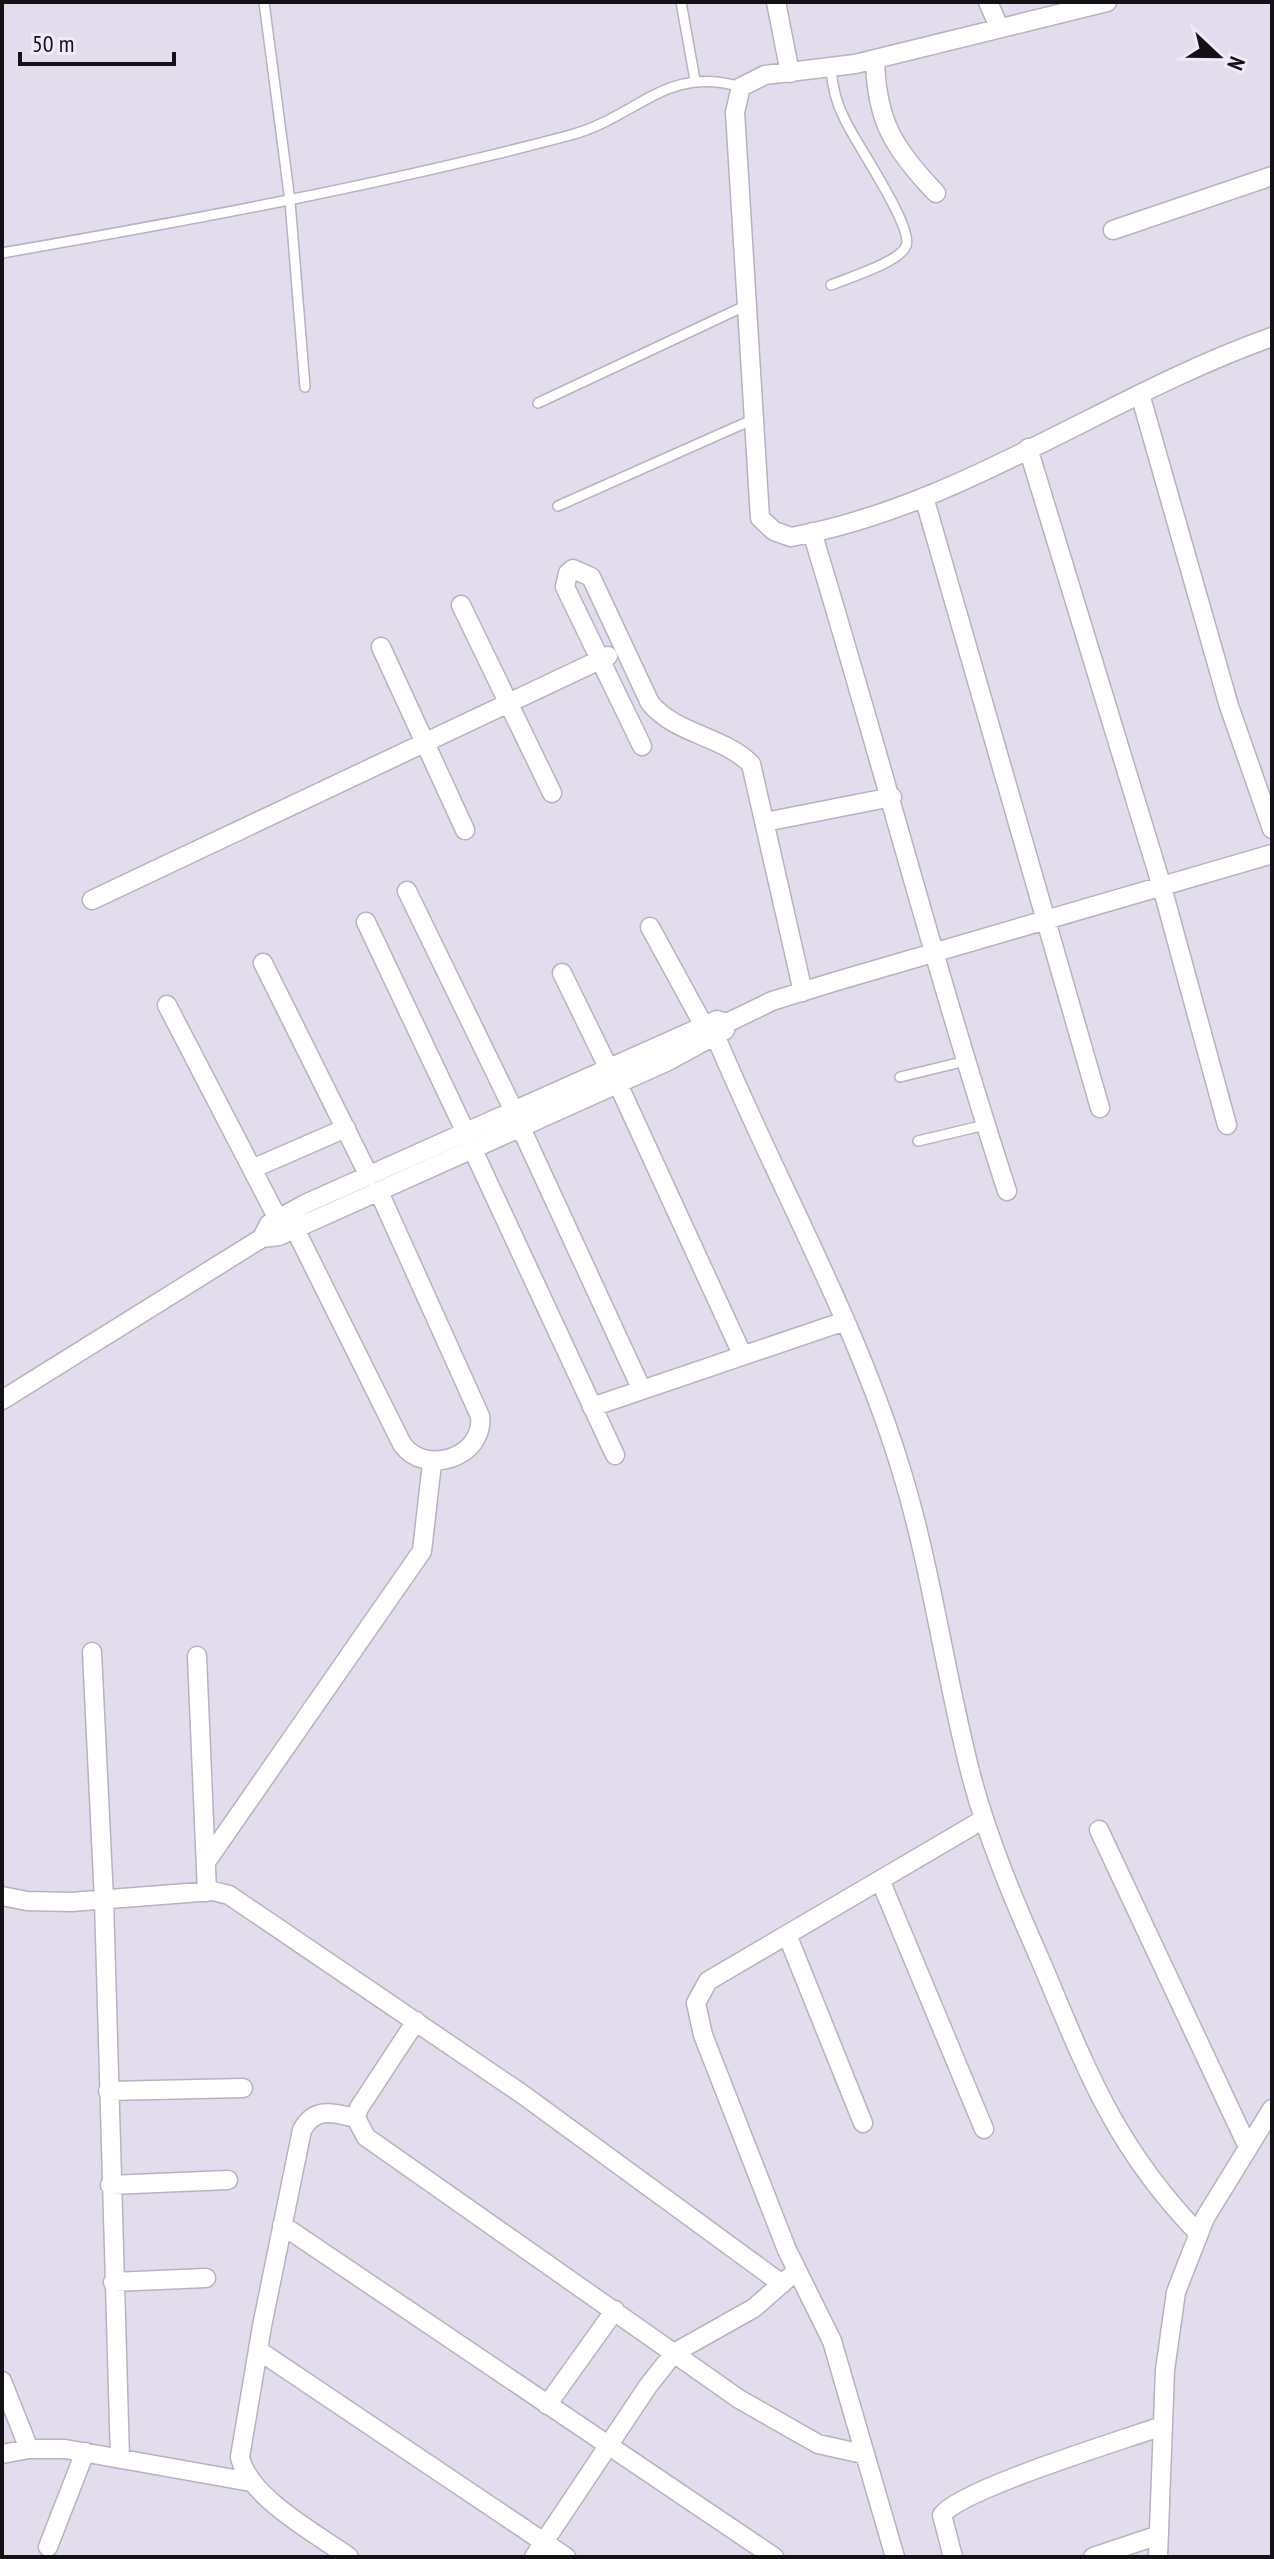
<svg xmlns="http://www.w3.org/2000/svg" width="1274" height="2559" viewBox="0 0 1274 2559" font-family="'PT Sans Narrow',sans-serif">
<rect width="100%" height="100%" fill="#e2dced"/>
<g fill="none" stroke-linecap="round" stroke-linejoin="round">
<g stroke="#b7b2c2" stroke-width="12">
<path id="service" d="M 264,2 L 290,201 L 305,387
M 681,2 L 695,80
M 2,253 C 192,220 381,185 567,136 C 638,118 665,64 741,87
M 831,285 C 848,278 900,262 906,246 C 914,227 855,142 845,120 C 836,103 832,87 831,67
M 538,403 L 747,305
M 558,506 L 754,419
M 900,1077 L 966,1061
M 918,1141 L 985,1125"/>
</g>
<g stroke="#b7b2c2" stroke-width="21">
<path id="minor" d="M 776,2 L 790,73
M 988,2 L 999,27
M 1107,2 L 855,64 L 765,75 L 741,87 L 735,112 L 760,518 L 774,531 L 791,537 C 962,506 1110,394 1272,337
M 875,59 C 876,121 894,149 936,193
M 1113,230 L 1272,176
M 1140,394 L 1229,706 L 1272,829
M 1028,448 L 1162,887 L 1227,1125
M 924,497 L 1100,1108
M 812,532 C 879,751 936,973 1007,1191
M 461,605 L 552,793
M 381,647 L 465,830
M 642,746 L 565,587 L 568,573 L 573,569 L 591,577 L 650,703 C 677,735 721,735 751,764 L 803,992
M 765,822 L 892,797
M 407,891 L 514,1111
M 92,900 L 608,656
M 366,922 L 466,1133
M 650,927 L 704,1026
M 263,963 L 369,1176
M 562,973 L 609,1069
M 167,1005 L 278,1219
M 716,1037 C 775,1179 853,1315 899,1463 C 931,1564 944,1671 971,1775 C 988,1840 1015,1903 1042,1964 C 1087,2071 1115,2147 1198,2233
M 618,1084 L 742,1354
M 521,1128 L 641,1388
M 473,1150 L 615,1455
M 252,1169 L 346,1128
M 295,1229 L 402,1444 C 425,1477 485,1457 480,1416 L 379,1192
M 262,1238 L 269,1224 L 305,1204 L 717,1020 L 727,1023 L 772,1001 L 837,981 L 1272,854
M 2,1400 L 262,1238 L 279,1236 L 666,1062 L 725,1030
M 592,1407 L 845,1321
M 92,1652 L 104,1900 L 120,2459
M 197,1656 L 207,1892
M 1099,1830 L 1247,2145
M 206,1862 L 422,1551 L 432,1463
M 881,1882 L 984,2129
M 2,1896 L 27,1901 L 71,1902 L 213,1891 L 229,1895 L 522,2094 L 782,2284
M 788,1937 L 863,2123
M 416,2021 L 359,2108 L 356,2118 L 366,2137 L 739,2399 L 818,2444 L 863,2454
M 108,2091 L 243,2088
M 110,2185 L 228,2180
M 282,2225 L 774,2557
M 113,2282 L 206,2278
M 258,2350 L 566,2557
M 2,2381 L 29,2449
M 547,2405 L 615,2310
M 2,2454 L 29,2449 L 65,2449 L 251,2482
M 48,2547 L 85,2452
M 349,2557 C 317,2534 248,2497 240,2457 L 262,2326 L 302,2130 C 315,2106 334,2113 356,2118
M 534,2557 L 648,2386 L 674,2353 L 754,2308 L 788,2278
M 895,2557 L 832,2341 L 787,2250 L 703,2035 L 696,2003 L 708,1981 L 984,1819
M 953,2557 L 942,2515 C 961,2489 1123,2440 1162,2426
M 1093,2557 L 1159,2535
M 1158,2557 L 1165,2370 L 1176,2292 L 1205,2218 L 1272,2109"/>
</g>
<use href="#service" stroke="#fff" stroke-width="9"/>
<use href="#minor" stroke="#fff" stroke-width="18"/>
</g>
<rect width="1274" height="2559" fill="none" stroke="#131116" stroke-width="8"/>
<g transform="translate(1218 56) rotate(112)" stroke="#efe9fa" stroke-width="6" paint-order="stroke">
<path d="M0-6L14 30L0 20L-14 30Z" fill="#131116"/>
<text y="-12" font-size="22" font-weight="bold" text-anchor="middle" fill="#131116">N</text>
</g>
<path d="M20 52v12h154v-12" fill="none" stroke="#131116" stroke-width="4"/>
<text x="32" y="52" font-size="24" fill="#131116" stroke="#efe9fa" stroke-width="6" paint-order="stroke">50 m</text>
</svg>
